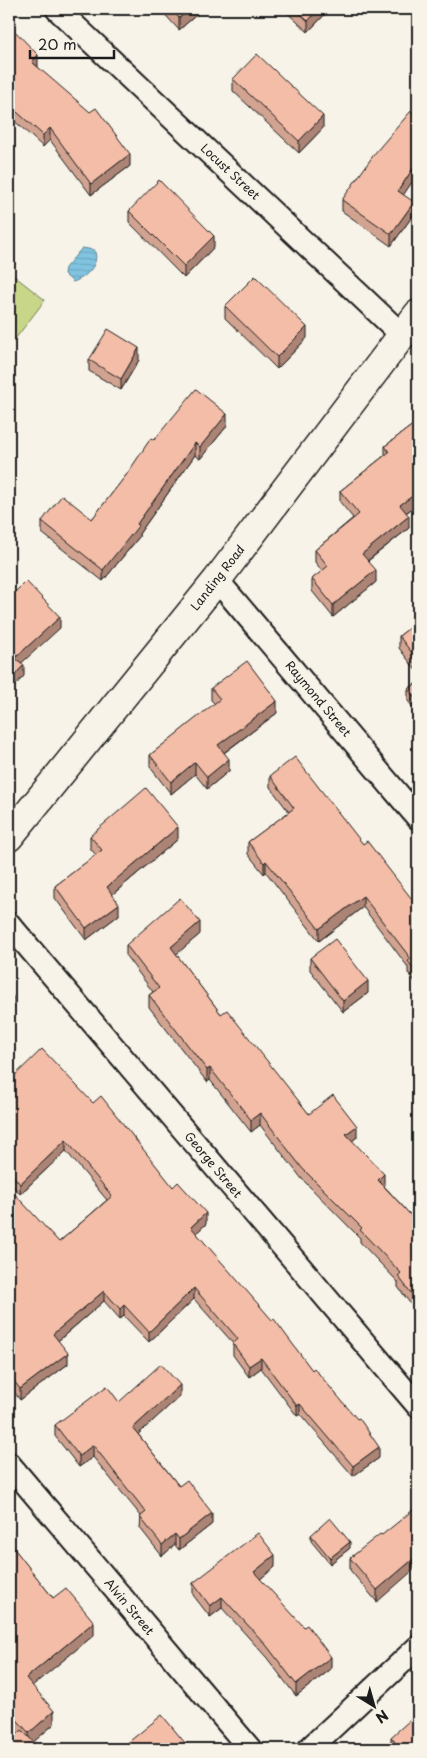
<svg xmlns="http://www.w3.org/2000/svg" width="427" height="1758" viewBox="0 0 427 1758" font-family="'Playpen Sans',sans-serif">
<defs>
<pattern id="water-rules" width="6" height="5" patternUnits="userSpaceOnUse" patternTransform="scale(1.25)"><rect width="6" height="5" fill="#80c4e1"/><path d="M0 2.5h6" fill="none" stroke="#6ea8c0"/></pattern>
</defs>
<rect width="100%" height="100%" fill="#f7f3e8"/>
<filter id="ink" filterUnits="userSpaceOnUse"><feTurbulence type="fractalNoise" baseFrequency=".02" numOctaves="2"/><feDisplacementMap in="SourceGraphic" scale="10" xChannelSelector="R" yChannelSelector="G"/><feConvolveMatrix kernelMatrix="1 2 1 2 8 2 1 2 1" color-interpolation-filters="sRGB"/></filter>
<g filter="url(#ink)">
<path fill="#c8d68a" stroke="#727953" d="M 13,275 L 45,300 L 9,347 L 9,281 Z"/>
<path fill="url(#water-rules)" stroke="#588192" d="M 82,248 L 94,250 C 101,263 86,278 73,282 L 64,274 L 65,268 Z"/>
<g fill="none" stroke-linecap="round" stroke-linejoin="round">
<g stroke="#1c1c1c" stroke-width="26">
<path id="minor" d="M 57,9 L 402,335
M 217,580 L 418,818
M 9,924 L 418,1406
M 9,1464 L 250,1749
M 309,1749 L 418,1647"/>
</g>
<g stroke="#1c1c1c" stroke-width="31">
<path id="tertiary" d="M 9,837 L 217,580 L 418,314"/>
</g>
<use href="#minor" stroke="#f7f3e8" stroke-width="22"/>
<use href="#tertiary" stroke="#f7f3e8" stroke-width="28"/>
</g>
<path fill="#d2a390" stroke="#1c1c1c" d="M 160,9 L 203,9 L 179,30 Z
M 283,9 L 330,9 L 308,32 Z
M 9,31 L 38,67 L 130,166 L 91,195 L 50,140 L 43,147 L 9,116 Z
M 233,79 L 323,128 L 299,153 L 233,91 Z
M 418,117 L 418,173 L 403,195 L 414,214 L 391,246 L 342,211 L 342,200 Z
M 129,211 L 214,247 L 184,278 L 129,222 Z
M 225,306 L 307,338 L 277,369 L 225,318 Z
M 89,360 L 139,360 L 121,390 L 89,371 Z
M 418,421 L 418,504 L 406,513 L 409,528 L 368,561 L 376,582 L 333,617 L 312,591 L 312,579 L 322,571 L 315,562 L 315,550 L 353,518 L 340,502 L 340,491 L 385,455 L 385,446 Z
M 227,426 L 200,459 L 195,455 L 139,534 L 139,537 L 103,581 L 42,533 L 42,521 L 92,519 L 154,440 Z
M 418,621 L 418,673 L 399,648 L 399,636 Z
M 418,682 L 418,714 L 408,701 L 408,689 Z
M 211,688 L 277,713 L 224,753 L 229,771 L 207,789 L 195,774 L 171,794 L 150,767 L 150,755 L 215,704 L 211,700 Z
M 270,776 L 363,844 L 418,907 L 418,986 L 408,972 L 408,967 L 363,907 L 319,941 L 266,872 L 264,874 L 248,854 L 248,842 L 289,812 L 270,787 Z
M 90,836 L 178,839 L 112,895 L 119,915 L 86,940 L 55,898 L 55,886 L 96,855 L 90,848 Z
M 200,934 L 176,954 L 221,1014 L 309,1114 L 357,1137 L 352,1141 L 384,1186 L 418,1223 L 418,1314 L 398,1287 L 398,1282 L 360,1242 L 360,1238 L 302,1179 L 260,1125 L 251,1132 L 210,1080 L 207,1082 L 149,1007 L 149,995 L 153,992 L 126,956 L 126,945 Z
M 310,958 L 368,993 L 343,1012 L 310,970 Z
M 9,1081 L 173,1187 L 206,1224 L 196,1233 L 379,1458 L 353,1476 L 300,1414 L 297,1416 L 261,1368 L 249,1377 L 233,1355 L 233,1343 L 194,1299 L 149,1342 L 124,1316 L 120,1319 L 104,1301 L 58,1341 L 68,1364 L 20,1400 L 9,1385 L 9,1192 L 59,1242 L 107,1200 L 66,1151 L 20,1194 L 9,1181 Z
M 180,1396 L 138,1434 L 179,1486 L 212,1524 L 179,1550 L 175,1545 L 162,1556 L 140,1528 L 141,1516 L 93,1457 L 79,1467 L 55,1436 L 55,1425 L 119,1402 Z
M 9,1526 L 12,1542 L 10,1544 L 53,1598 L 94,1635 L 32,1685 L 54,1724 L 33,1742 L 38,1749 L 18,1733 L 9,1723 Z
M 311,1535 L 350,1548 L 330,1564 L 311,1541 Z
M 382,1535 L 377,1602 L 350,1570 L 350,1558 Z
M 275,1567 L 260,1579 L 331,1669 L 296,1696 L 267,1658 L 222,1608 L 210,1617 L 193,1595 L 193,1583 Z
M 391,1737 L 418,1749 L 391,1745 Z"/>
<path fill="#ab8476" stroke="#1c1c1c" d="M 190,9 L 203,9 L 179,30 L 179,18 Z
M 319,9 L 330,9 L 308,32 L 308,21 Z
M 38,55 L 38,67 L 32,62 Z
M 323,116 L 323,128 L 299,153 L 299,141 Z
M 50,128 L 50,140 L 43,147 L 43,135 Z
M 130,154 L 130,166 L 91,195 L 91,184 Z
M 418,161 L 418,173 L 398,203 L 398,191 Z
M 11,177 L 11,183 L 9,186 L 9,179 Z
M 414,202 L 414,214 L 391,246 L 391,234 Z
M 214,236 L 214,247 L 184,278 L 184,266 Z
M 307,327 L 307,338 L 277,369 L 277,357 Z
M 139,348 L 139,360 L 121,390 L 121,379 Z
M 227,414 L 227,426 L 200,459 L 200,447 Z
M 195,443 L 195,455 L 139,534 L 139,537 L 103,581 L 103,570 L 137,524 Z
M 418,492 L 418,504 L 400,517 L 400,505 Z
M 409,516 L 409,528 L 362,565 L 362,554 Z
M 376,570 L 376,582 L 333,617 L 333,605 Z
M 60,617 L 60,628 L 15,669 L 15,658 Z
M 24,665 L 24,676 L 9,692 L 9,681 Z
M 277,701 L 277,713 L 218,757 L 218,745 Z
M 229,759 L 229,771 L 207,789 L 207,777 Z
M 195,762 L 195,774 L 171,794 L 171,782 Z
M 178,827 L 178,839 L 107,899 L 107,887 Z
M 266,861 L 266,872 L 264,874 L 264,863 Z
M 363,896 L 363,907 L 319,941 L 319,929 Z
M 119,904 L 119,915 L 86,940 L 86,928 Z
M 200,922 L 200,934 L 171,959 L 171,947 Z
M 368,981 L 368,993 L 343,1012 L 343,1001 Z
M 13,997 L 13,1009 L 9,1012 L 9,1001 Z
M 210,1068 L 210,1080 L 207,1082 L 207,1070 Z
M 260,1113 L 260,1125 L 251,1132 L 251,1120 Z
M 357,1126 L 357,1137 L 346,1146 L 346,1134 Z
M 66,1140 L 66,1151 L 20,1194 L 20,1184 Z
M 384,1174 L 384,1186 L 378,1180 Z
M 206,1213 L 206,1224 L 191,1238 L 191,1227 Z
M 194,1288 L 194,1299 L 149,1342 L 149,1332 Z
M 104,1291 L 104,1301 L 53,1345 L 53,1334 Z
M 124,1305 L 124,1316 L 120,1319 L 120,1309 Z
M 68,1353 L 68,1364 L 20,1400 L 20,1389 Z
M 261,1358 L 261,1368 L 249,1377 L 249,1366 Z
M 180,1385 L 180,1396 L 133,1439 L 133,1428 Z
M 300,1404 L 300,1414 L 297,1416 L 297,1406 Z
M 93,1445 L 93,1457 L 79,1467 L 79,1456 Z
M 379,1447 L 379,1458 L 353,1476 L 353,1466 Z
M 212,1513 L 212,1524 L 179,1550 L 179,1539 Z
M 12,1530 L 12,1542 L 9,1545 L 9,1532 Z
M 175,1534 L 175,1545 L 162,1556 L 162,1545 Z
M 350,1542 L 350,1548 L 330,1564 L 330,1558 Z
M 275,1555 L 275,1567 L 254,1584 L 254,1572 Z
M 418,1555 L 418,1566 L 377,1602 L 377,1590 Z
M 222,1597 L 222,1608 L 210,1617 L 210,1606 Z
M 94,1622 L 94,1635 L 26,1691 L 26,1678 Z
M 331,1657 L 331,1669 L 296,1696 L 296,1684 Z
M 54,1711 L 54,1724 L 29,1746 L 29,1733 Z"/>
<path fill="#f4bda8" stroke="#1c1c1c" d="M 171,9 L 190,9 L 179,18 Z
M 295,9 L 319,9 L 308,21 Z
M 12,28 L 38,55 L 32,62 L 90,112 L 96,108 L 130,154 L 91,184 L 50,128 L 43,135 L 9,105 L 9,31 Z
M 257,54 L 323,116 L 299,141 L 233,79 Z
M 411,111 L 418,117 L 418,161 L 398,191 L 414,202 L 391,234 L 342,200 L 375,153 Z
M 159,180 L 214,236 L 184,266 L 129,211 Z
M 255,276 L 307,327 L 277,357 L 225,306 Z
M 108,329 L 139,348 L 121,379 L 89,360 Z
M 196,389 L 227,414 L 200,447 L 195,443 L 137,524 L 139,525 L 103,570 L 42,521 L 62,495 L 92,519 L 127,474 L 151,438 L 154,440 Z
M 418,421 L 418,492 L 400,505 L 409,516 L 362,554 L 376,570 L 333,605 L 312,579 L 328,566 L 315,550 L 359,514 L 340,491 L 389,452 L 385,446 Z
M 26,581 L 60,617 L 15,658 L 24,665 L 9,681 L 9,598 Z
M 418,621 L 418,661 L 399,636 Z
M 247,661 L 277,701 L 218,745 L 229,759 L 207,777 L 195,762 L 171,782 L 150,755 L 220,699 L 211,688 Z
M 418,682 L 418,702 L 408,689 Z
M 295,757 L 363,844 L 367,841 L 418,907 L 418,975 L 408,961 L 411,959 L 363,896 L 319,929 L 266,861 L 264,863 L 248,842 L 294,808 L 270,776 Z
M 146,788 L 178,827 L 107,887 L 119,904 L 86,928 L 55,886 L 102,850 L 90,836 Z
M 180,898 L 200,922 L 171,947 L 221,1014 L 227,1010 L 309,1114 L 333,1095 L 357,1126 L 346,1134 L 384,1174 L 378,1180 L 418,1223 L 418,1302 L 398,1276 L 401,1273 L 360,1230 L 362,1228 L 302,1168 L 260,1113 L 251,1120 L 210,1068 L 207,1070 L 149,995 L 159,988 L 126,945 Z
M 335,939 L 368,981 L 343,1001 L 310,958 Z
M 9,991 L 13,997 L 9,1001 Z
M 42,1049 L 93,1103 L 101,1096 L 173,1187 L 178,1182 L 206,1213 L 191,1227 L 272,1320 L 274,1319 L 312,1370 L 314,1368 L 357,1419 L 359,1418 L 379,1447 L 353,1466 L 300,1404 L 297,1406 L 261,1358 L 249,1366 L 233,1344 L 238,1339 L 194,1288 L 149,1332 L 124,1305 L 120,1309 L 104,1291 L 53,1334 L 68,1353 L 20,1389 L 9,1374 L 9,1192 L 11,1190 L 59,1242 L 112,1196 L 66,1140 L 20,1184 L 9,1171 L 9,1081 Z
M 161,1364 L 180,1385 L 133,1428 L 179,1486 L 187,1480 L 212,1513 L 179,1539 L 175,1534 L 162,1545 L 140,1517 L 146,1512 L 93,1445 L 79,1456 L 55,1425 L 107,1386 L 119,1402 Z
M 418,1506 L 418,1555 L 377,1590 L 350,1558 L 380,1534 L 382,1535 Z
M 330,1518 L 350,1542 L 330,1558 L 311,1535 Z
M 9,1526 L 12,1530 L 9,1532 Z
M 258,1533 L 275,1555 L 254,1572 L 304,1627 L 307,1625 L 331,1657 L 296,1684 L 267,1646 L 222,1597 L 210,1606 L 193,1583 Z
M 9,1542 L 53,1598 L 66,1588 L 94,1622 L 26,1678 L 54,1711 L 29,1733 L 9,1711 Z
M 418,1713 L 418,1749 L 387,1749 L 395,1742 L 391,1737 Z
M 162,1715 L 190,1749 L 120,1749 Z
M 22,1730 L 38,1747 L 36,1749 L 9,1749 L 9,1742 Z"/>
</g>
<g text-anchor="middle" stroke-width="4" stroke-linejoin="round" paint-order="stroke">
<g font-size="12" fill="#1c1c1c" stroke="#f7f3e8">
<text transform="translate(230 172) rotate(43)" y="4">Locust Street</text>
<text transform="translate(218 578) rotate(-52)" y="4">Landing Road</text>
<text transform="translate(318 699) rotate(50)" y="4">Raymond Street</text>
<text transform="translate(213 1165) rotate(50)" y="4">George Street</text>
<text transform="translate(129 1607) rotate(50)" y="4">Alvin Street</text>
</g>
</g>
<rect width="427" height="1758" fill="none" stroke="#f7f3e8" stroke-width="30"/>
<rect x="15" y="15" width="397" height="1728" fill="none" stroke="#1c1c1c" stroke-width="2" filter="url(#ink)"/>
<g transform="translate(374 1706) rotate(143)" stroke="#f7f3e8" stroke-width="4" paint-order="stroke">
<path d="M0-4L9 19L0 12L-9 19Z" fill="#1c1c1c"/>
<text y="-8" font-size="14" font-weight="bold" text-anchor="middle" fill="#1c1c1c">N</text>
</g>
<path d="M30 50v8h84v-8" fill="none" stroke="#1c1c1c" stroke-width="2.5"/>
<text x="38" y="50" font-size="15" fill="#1c1c1c" stroke="#f7f3e8" stroke-width="4" paint-order="stroke">20 m</text>
</svg>
